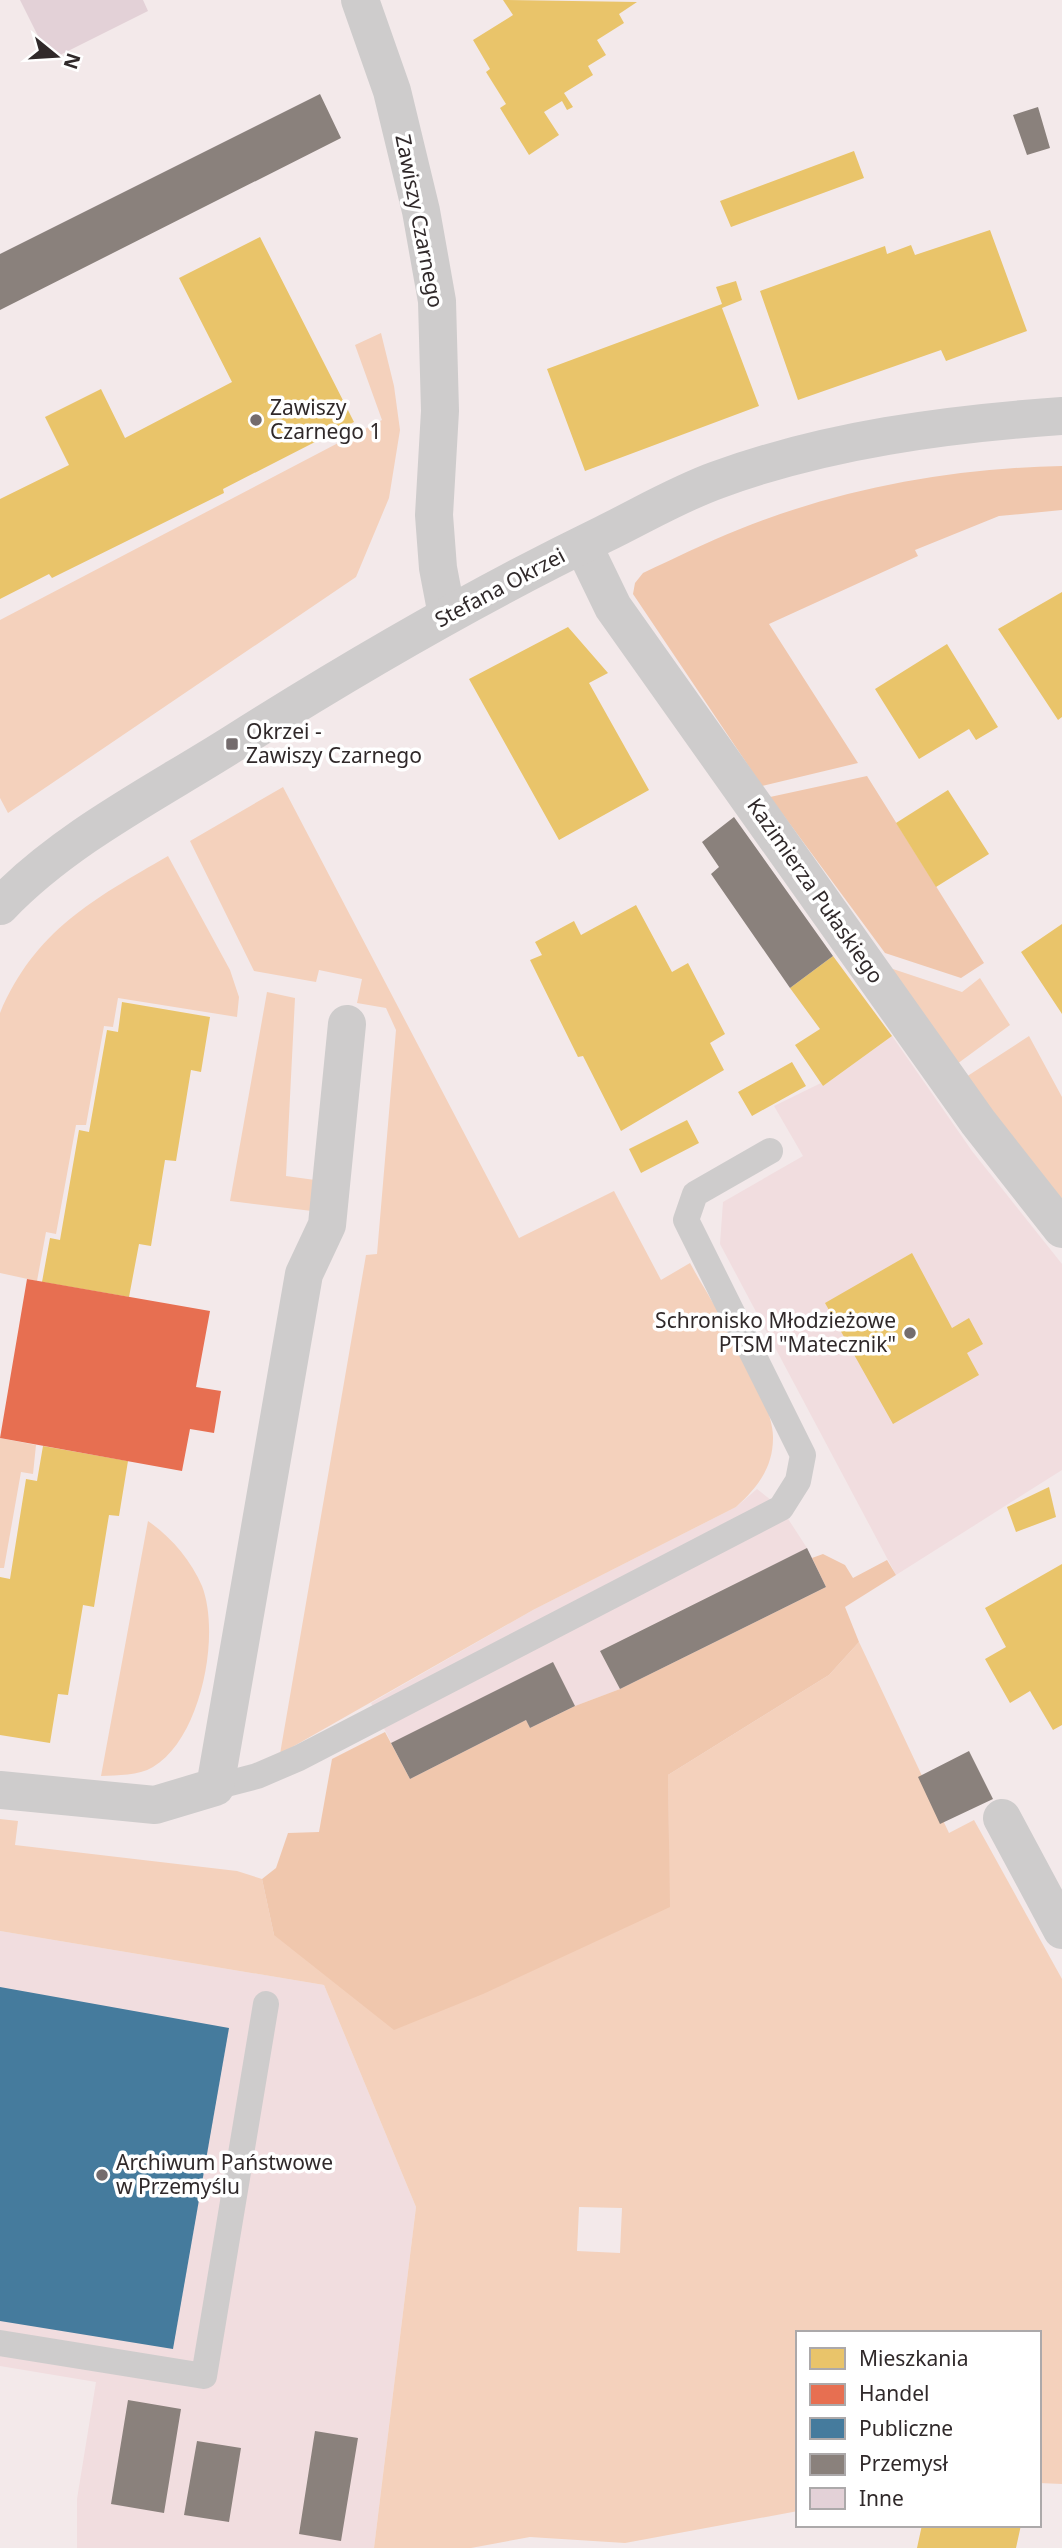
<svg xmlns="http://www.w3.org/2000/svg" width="1062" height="2548" viewBox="0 0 1062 2548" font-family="'Noto Sans',sans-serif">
<rect width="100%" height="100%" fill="#f3e9ea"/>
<path fill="#f1dddf" d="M 892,1036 L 972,1151 L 1062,1264 L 1062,1470 L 896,1575 L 720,1244 L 723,1202 L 803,1156 L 774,1106 L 821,1083 L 823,1086 Z
M 757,1489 L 781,1508 L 807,1548 L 826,1587 L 620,1689 L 575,1706 L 530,1728 L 526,1721 L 410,1779 L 371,1703 L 533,1610 L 736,1507 Z
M 0,1931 L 324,1985 L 416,2207 L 374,2548 L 77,2548 L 77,2499 L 96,2382 L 0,2366 Z"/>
<path fill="#f4d1bc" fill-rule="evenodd" d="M 381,333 L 394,386 L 400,430 L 389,498 L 356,577 L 8,813 L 0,798 L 0,620 L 382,420 L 355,345 Z
M 283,787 L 519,1238 L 614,1191 L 661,1280 L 690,1263 C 711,1302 774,1397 773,1438 C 773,1468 757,1488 736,1507 L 533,1610 L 280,1754 L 366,1255 L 377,1254 L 396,1030 L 386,1008 L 357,1003 L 362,979 L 319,970 L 316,982 L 254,971 L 190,841 Z
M 168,856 L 230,970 L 239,997 L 237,1017 L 118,998 L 113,1027 L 104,1026 L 86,1125 L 76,1125 L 56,1234 L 46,1232 L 37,1281 L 0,1273 L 0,1013 C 35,930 94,899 168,856 Z
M 890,968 L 962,992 L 980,978 L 1010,1025 L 957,1064 Z
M 267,992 L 295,998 L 286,1176 L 315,1180 L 312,1211 L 230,1201 Z
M 1029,1036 L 1062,1097 L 1062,1203 L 966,1077 Z
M 0,1438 L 36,1445 L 33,1474 L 21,1472 L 4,1568 L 0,1568 Z
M 148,1521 C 170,1536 191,1560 202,1586 C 221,1635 201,1739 153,1767 C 138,1776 118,1775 101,1776 Z
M 859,1642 L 949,1833 L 974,1820 L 1062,1979 L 1062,2484 L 1039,2483 L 1039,2333 L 798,2333 L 798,2511 L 625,2543 L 530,2537 L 471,2548 L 374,2548 L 416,2207 L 324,1985 L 0,1931 L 0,1819 L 18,1821 L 15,1845 L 237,1871 L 262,1879 L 274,1935 L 669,1907 L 668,1775 L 829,1675 ZM 579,2207 L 622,2208 L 620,2253 L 577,2251 Z"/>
<path fill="#f0c7ad" d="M 1062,466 L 1062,510 L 999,516 L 915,550 L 918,556 L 769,624 L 858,763 L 762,786 L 633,594 L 635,583 L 643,573 C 675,558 707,542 740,529 C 842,488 953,468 1062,466 Z
M 867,776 L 984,963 L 961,978 L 885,953 L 770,797 Z
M 823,1554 L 845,1565 L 853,1578 L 887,1560 L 896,1575 L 845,1607 L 859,1642 L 829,1675 L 668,1775 L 670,1907 L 483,1994 L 394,2030 L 274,1935 L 262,1879 L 276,1868 L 288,1833 L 319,1832 L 332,1759 L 385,1732 L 410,1779 L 526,1720 L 530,1728 L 575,1706 L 620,1689 L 826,1587 L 812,1558 Z"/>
<path fill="#e9c46a" d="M 503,0 L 637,2 L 619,14 L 624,23 L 597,40 L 606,55 L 588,66 L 593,75 L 564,93 L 573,107 L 567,110 L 562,101 L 544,112 L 559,135 L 529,155 L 500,108 L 506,104 L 486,72 L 490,69 L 473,40 L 513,15 Z
M 854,151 L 864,178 L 731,227 L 720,201 Z
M 990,230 L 1027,331 L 946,361 L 941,350 L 798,400 L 760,291 L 885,246 L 887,254 L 911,245 L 915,255 Z
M 260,237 L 354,422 L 223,489 L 224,493 L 52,578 L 49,574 L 0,599 L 0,499 L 69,465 L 45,417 L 101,389 L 125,438 L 232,382 L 179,278 Z
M 736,281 L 742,300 L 722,308 L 759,406 L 585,471 L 547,369 L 722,304 L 716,287 Z
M 1062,592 L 1062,717 L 1058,720 L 998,629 Z
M 568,627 L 608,673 L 589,683 L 649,790 L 559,840 L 469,679 Z
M 947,644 L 998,727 L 976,740 L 969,729 L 919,759 L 875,689 Z
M 948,790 L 989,854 L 936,887 L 896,823 Z
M 636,905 L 672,972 L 688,963 L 725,1034 L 710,1043 L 724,1070 L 621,1131 L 583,1056 L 578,1057 L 530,960 L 542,955 L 535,942 L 574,921 L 581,935 Z
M 1062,924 L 1062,1014 L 1021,952 Z
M 833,956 L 892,1036 L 823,1086 L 795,1045 L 820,1029 L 790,988 Z
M 122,1002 L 210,1017 L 201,1072 L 191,1070 L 176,1161 L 165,1160 L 151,1246 L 139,1244 L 129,1297 L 42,1282 L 50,1238 L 60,1240 L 79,1130 L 89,1132 L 107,1030 L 118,1032 Z
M 792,1062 L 806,1086 L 752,1116 L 738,1092 Z
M 687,1120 L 699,1143 L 641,1173 L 629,1149 Z
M 912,1253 L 952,1328 L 969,1318 L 983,1344 L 967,1353 L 979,1375 L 893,1424 L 825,1303 Z
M 43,1446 L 128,1461 L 119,1516 L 109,1515 L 94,1607 L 83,1605 L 68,1695 L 58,1694 L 50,1743 L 0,1735 L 0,1577 L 10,1579 L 26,1479 L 37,1481 Z
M 1049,1487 L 1056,1517 L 1016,1532 L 1007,1507 Z
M 1062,1564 L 1062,1725 L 1053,1730 L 1030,1691 L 1010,1703 L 985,1659 L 1006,1647 L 985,1608 Z
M 922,2525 L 969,2528 L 970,2525 L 1021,2525 L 1016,2548 L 917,2548 Z"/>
<path fill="#e76f51" d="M 27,1279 L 210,1311 L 196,1387 L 221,1391 L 214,1433 L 190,1429 L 182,1471 L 0,1438 Z"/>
<path fill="#457b9d" d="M 0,1987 L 229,2028 L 173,2349 L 0,2321 Z"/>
<path fill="#8a817c" d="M 320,94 L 341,138 L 0,310 L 0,254 Z
M 1038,107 L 1050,148 L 1027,155 L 1013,115 Z
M 734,817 L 833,956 L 790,988 L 711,874 L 719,867 L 702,842 Z
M 807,1548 L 826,1587 L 620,1689 L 600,1651 Z
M 553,1662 L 575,1706 L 530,1728 L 526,1720 L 410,1779 L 391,1743 Z
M 969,1751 L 993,1799 L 940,1824 L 918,1777 Z
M 128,2400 L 181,2409 L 164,2513 L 111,2504 Z
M 315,2431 L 358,2438 L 341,2541 L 299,2534 Z
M 197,2441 L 241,2448 L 229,2522 L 184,2515 Z"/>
<path fill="#e3d1d7" d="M 20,0 L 143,0 L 148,11 L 50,60 Z"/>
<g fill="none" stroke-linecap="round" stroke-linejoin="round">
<path stroke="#cecccc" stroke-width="26" d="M 215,1787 L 257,1776 L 299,1758 L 781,1508 L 798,1481 L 803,1455 L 686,1220 L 695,1194 L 770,1151
M 0,2343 L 204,2376 L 266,2004"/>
<path stroke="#cecccc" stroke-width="38" d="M 360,0 L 392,91 L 421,211 L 437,301 L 440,411 L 434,515 L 438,568 L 447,615
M 583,545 L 613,607 L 978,1122 L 1062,1229
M 0,1790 L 155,1805 L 215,1787 L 304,1274 L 327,1225 L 347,1024
M 1002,1818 L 1062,1930"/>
<path stroke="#cecccc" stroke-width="38" d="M 0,906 C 65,838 155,793 234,743 C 354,667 476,596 604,534 C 641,516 678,494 717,480 C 826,440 946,424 1062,416"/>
</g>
<g fill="#746c6d" stroke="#fff" stroke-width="2.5">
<circle cx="256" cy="420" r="7"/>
<rect x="225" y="737" width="14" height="14" rx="3.5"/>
<circle cx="910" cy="1333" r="7"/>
<circle cx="102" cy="2175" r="7"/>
</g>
<g text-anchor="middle" stroke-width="7" stroke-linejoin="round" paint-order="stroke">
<g font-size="21" fill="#30292a" stroke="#fff">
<text transform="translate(419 221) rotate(79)" y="7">Zawiszy Czarnego</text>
<text transform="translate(500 588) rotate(-28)" y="7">Stefana Okrzei</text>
<text transform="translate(815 891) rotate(55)" y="7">Kazimierza Pułaskiego</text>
</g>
<g font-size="21" fill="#30292a" stroke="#fff" text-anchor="start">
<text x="270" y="415">Zawiszy<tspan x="270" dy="24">Czarnego 1</tspan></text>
<text x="246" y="739">Okrzei -<tspan x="246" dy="24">Zawiszy Czarnego</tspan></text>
<text x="896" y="1328" text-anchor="end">Schronisko Młodzieżowe<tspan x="896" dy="24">PTSM "Matecznik"</tspan></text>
<text x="116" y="2170">Archiwum Państwowe<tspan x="116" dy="24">w Przemyślu</tspan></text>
</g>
</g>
<rect x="796" y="2331" width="245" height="196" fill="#ffffff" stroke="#aca9aa" stroke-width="2"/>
<rect x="810" y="2348" width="35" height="21" fill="#e9c46a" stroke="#aca9aa" stroke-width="2"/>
<text x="859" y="2366" font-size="21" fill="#30292a">Mieszkania</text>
<rect x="810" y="2384" width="35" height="21" fill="#e76f51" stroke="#aca9aa" stroke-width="2"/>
<text x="859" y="2401" font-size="21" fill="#30292a">Handel</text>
<rect x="810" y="2418" width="35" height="21" fill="#457b9d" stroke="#aca9aa" stroke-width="2"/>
<text x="859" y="2436" font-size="21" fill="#30292a">Publiczne</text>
<rect x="810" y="2454" width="35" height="21" fill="#8a817c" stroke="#aca9aa" stroke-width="2"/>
<text x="859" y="2471" font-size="21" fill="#30292a">Przemysł</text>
<rect x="810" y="2488" width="35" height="21" fill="#e3d1d7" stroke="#aca9aa" stroke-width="2"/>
<text x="859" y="2506" font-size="21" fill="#30292a">Inne</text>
<g transform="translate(56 56) rotate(108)" stroke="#ffffff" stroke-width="5" paint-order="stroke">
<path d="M0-5L12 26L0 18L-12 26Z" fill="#30292a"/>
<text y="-10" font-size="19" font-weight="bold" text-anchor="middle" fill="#30292a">N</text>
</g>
</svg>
